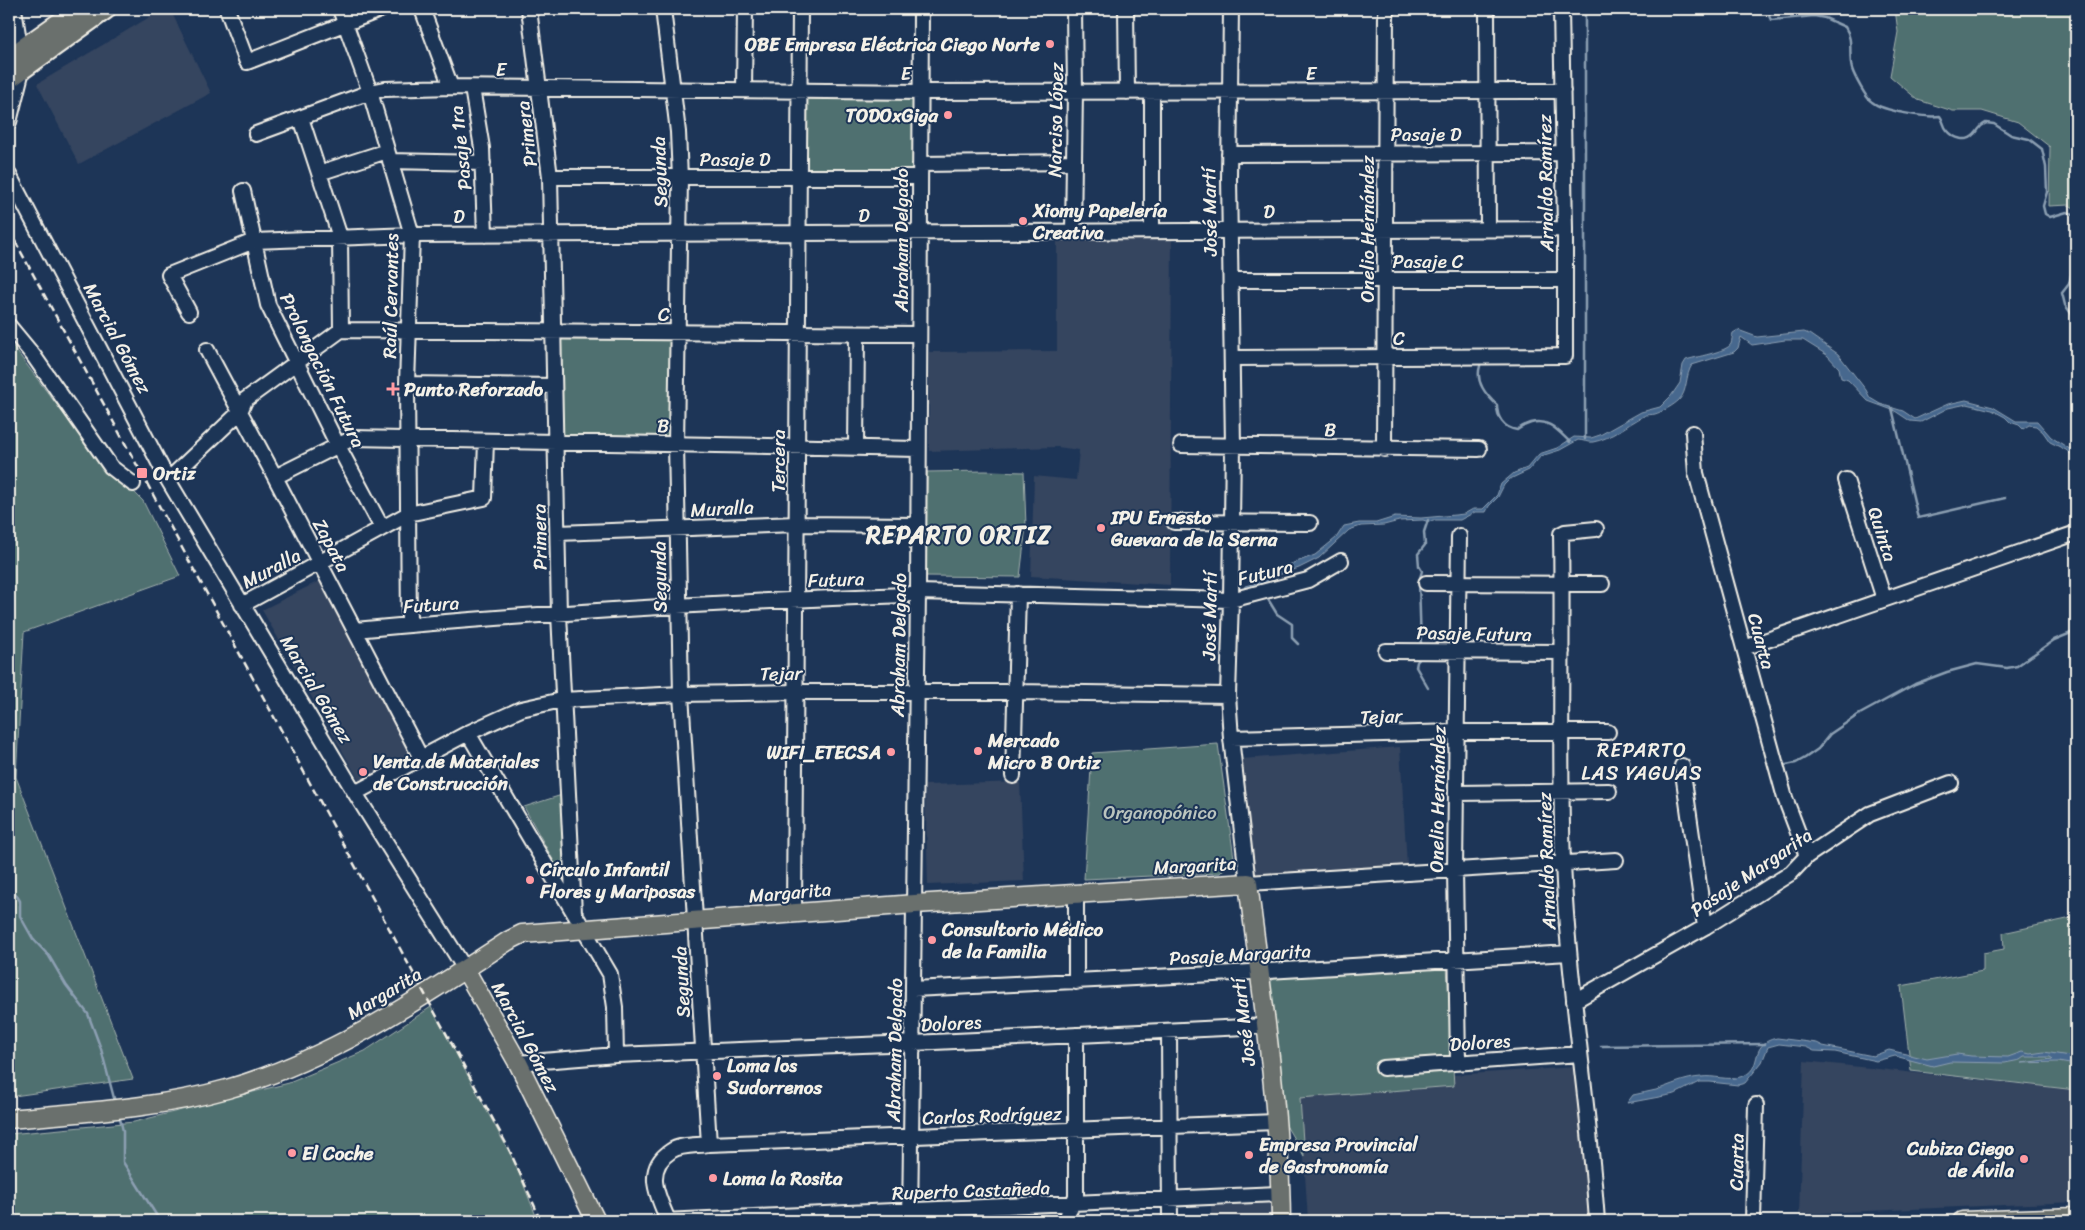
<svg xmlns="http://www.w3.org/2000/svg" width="2085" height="1230" viewBox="0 0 2085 1230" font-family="Sriracha,sans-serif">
<rect width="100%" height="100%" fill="#1d3557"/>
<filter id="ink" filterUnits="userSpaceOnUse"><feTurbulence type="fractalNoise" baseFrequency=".02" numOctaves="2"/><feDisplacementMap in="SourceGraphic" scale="10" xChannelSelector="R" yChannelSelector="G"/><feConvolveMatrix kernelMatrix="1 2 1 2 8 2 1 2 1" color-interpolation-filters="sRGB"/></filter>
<g filter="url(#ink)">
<path fill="#34445f" d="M 163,9 L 170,9 L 211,93 L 79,164 L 37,84 Z
M 1172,238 L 1170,585 L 1031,576 L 1034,476 L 1076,480 L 1079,450 L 1057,447 L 929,451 L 929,352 L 1057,351 L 1057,239 Z
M 321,580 L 409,755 L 360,782 L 262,610 Z
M 1400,747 L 1407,865 L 1256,876 L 1241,759 Z
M 1020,782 L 1024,881 L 928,885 L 925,785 Z
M 1804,1061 L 2076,1090 L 2076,1202 L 1799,1214 Z
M 1576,1067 L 1588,1221 L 1308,1221 L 1300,1098 L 1454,1086 L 1453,1075 Z
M 1273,1199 L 1274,1221 L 1211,1221 L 1211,1202 Z"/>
<path fill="#4f6f6f" stroke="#a2b0ac" d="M 1895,9 L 2076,9 L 2076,209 L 2069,205 L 2049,206 L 2050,147 L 2018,122 L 1982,111 L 1953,111 L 1918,100 L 1890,76 L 1898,32 Z
M 806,98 L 913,98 L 913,171 L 806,171 Z
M 561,336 L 674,337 L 673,438 L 559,437 Z
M 9,341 L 83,440 L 143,501 L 180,576 L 24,632 L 16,777 L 133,1079 L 14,1096 L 9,1093 Z
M 985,471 L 1024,472 L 1026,526 L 1020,577 L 925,576 L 927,472 Z
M 1218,744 L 1234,858 L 1220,873 L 1084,879 L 1092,753 Z
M 565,794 L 568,887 L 524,807 Z
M 2076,917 L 2076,1090 L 1911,1071 L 1901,986 L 1983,971 L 1983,953 L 2004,949 L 2003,933 Z
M 1447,967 L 1454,1086 L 1300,1098 L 1304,1156 L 1281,1117 L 1268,983 L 1276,978 Z
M 431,1007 L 515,1163 L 538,1221 L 9,1221 L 9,1134 L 134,1122 L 289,1083 L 365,1051 Z"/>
<path fill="#47688e" stroke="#8c9fb2" d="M 1738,330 L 1757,337 L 1804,332 L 1809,334 L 1838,354 L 1866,390 L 1870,398 L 1880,404 L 1903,411 L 1915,419 L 1948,404 L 1966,400 L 1993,407 L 2016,421 L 2037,421 L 2051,437 L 2076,453 L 2076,458 L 2066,450 L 2050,442 L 2043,432 L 2036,426 L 2029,425 L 2023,429 L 2019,425 L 2010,422 L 2005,417 L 1992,410 L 1967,404 L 1948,408 L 1921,422 L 1910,421 L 1895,411 L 1868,401 L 1848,380 L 1841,378 L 1839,368 L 1827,355 L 1803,340 L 1785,340 L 1752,345 L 1741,337 L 1738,348 L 1734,352 L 1692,365 C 1685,375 1688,391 1679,400 C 1674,405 1662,412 1655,414 C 1652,415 1647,414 1644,416 C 1628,424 1611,439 1593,442 C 1588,443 1583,440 1578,440 L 1560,450 L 1541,456 L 1529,470 L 1510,479 L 1504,485 L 1498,497 L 1489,506 L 1486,512 L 1475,512 L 1460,520 L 1433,520 L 1429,522 L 1423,520 L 1399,521 L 1384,525 L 1361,526 L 1349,530 L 1319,558 L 1299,568 L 1269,578 L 1265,585 L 1245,591 L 1244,589 L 1245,586 L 1256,583 L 1267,573 L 1315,555 L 1336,538 L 1344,526 L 1359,523 L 1376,523 L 1395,517 L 1421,518 L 1455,515 L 1464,514 L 1473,509 L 1483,509 L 1497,495 L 1501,484 L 1514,473 L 1527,468 L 1539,454 L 1557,448 L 1574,437 L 1591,438 L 1600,435 L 1641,412 L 1660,407 L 1671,396 L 1680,383 L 1683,365 L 1686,360 C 1694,357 1727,352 1731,344 C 1732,341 1732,336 1733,333 Z
M 1777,1038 L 1817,1043 L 1823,1046 L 1873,1056 L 1889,1050 L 1927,1059 L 1957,1054 L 1971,1056 L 2008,1057 L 2022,1052 L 2030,1054 L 2044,1052 L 2076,1057 L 2076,1065 L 2058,1062 L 2021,1063 L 2053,1059 L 2050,1057 L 2024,1057 L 2020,1060 L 2005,1063 L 1950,1062 L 1933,1066 L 1895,1056 L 1876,1061 L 1835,1052 L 1814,1051 L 1806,1047 L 1779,1044 L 1768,1047 L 1762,1062 L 1745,1083 L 1738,1085 L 1710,1082 L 1699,1082 L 1675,1094 L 1627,1103 L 1633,1095 C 1641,1093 1648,1092 1656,1090 C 1671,1085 1685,1078 1701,1077 C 1714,1075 1727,1081 1740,1077 C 1766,1070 1746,1044 1777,1038 Z"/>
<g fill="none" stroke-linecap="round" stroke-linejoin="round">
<path stroke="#8c9fb2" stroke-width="2.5" d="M 1585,9 L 1585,439
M 1772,9 L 1769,16 L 1771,20 L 1814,16 L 1825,18 L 1845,27 C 1854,40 1848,54 1852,69 C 1854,75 1866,99 1872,102 C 1883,111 1926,118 1940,116 C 1944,121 1943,126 1947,130 C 1954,139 1967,143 1975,134 C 1980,129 1979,126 1986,123 L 1994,124 L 2011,135 L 2029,139 L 2042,149 L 2046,167 L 2047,192 L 2043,206 L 2045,214 L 2050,217 L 2067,212 L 2076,215
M 2076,263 L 2073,267 L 2069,284 L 2062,293 L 2065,305 L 2076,320
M 1480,366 C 1475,382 1486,395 1497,405 C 1497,417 1503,428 1517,430 C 1522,426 1525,425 1531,423 C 1549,418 1558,431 1570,442
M 1892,408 L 1918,518 L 2005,498
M 1266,596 L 1277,614 L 1292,624 L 1292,638 L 1298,644
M 1421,647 L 1419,581 L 1422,571 L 1419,566 L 1418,554 L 1425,545 L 1424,532 L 1428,520
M 1421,657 L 1417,662 L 1416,667 L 1428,688
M 1781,766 L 1796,763 L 1805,758 L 1818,749 L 1830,734 L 1858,715 L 1915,684 L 1947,672 L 1977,664 L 2007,668 L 2017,666 L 2054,640 L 2076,631
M 9,890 L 17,896 L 20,901 L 20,916 L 33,939 L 49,956 L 66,985 L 88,1014 L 101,1049 L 115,1102
M 1601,1046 L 1765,1044
M 119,1114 L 123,1131 L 123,1162 L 160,1221"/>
<g stroke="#f4f1e8" stroke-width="18">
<path id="minor" d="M 227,9 L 247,62 L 382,9
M 340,9 L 370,92 L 412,235 L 407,384 L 409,625
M 422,9 L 451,87
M 529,9 L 550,177 L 559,614 L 574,913
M 663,9 L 678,132 L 680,178 L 676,444 L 681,694 L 709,1144
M 1126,9 L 1127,92
M 1231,9 L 1229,178 L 1233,446 L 1231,600 L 1228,695 L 1231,738 L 1248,883 L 1616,860
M 1487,9 L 1488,229
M 472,88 L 482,148 L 485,235
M 744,90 L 745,9
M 301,118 L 340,237 L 341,330
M 9,122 L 23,66 L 14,9
M 256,134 L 370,92 L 385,89 L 451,87 L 921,92 L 1563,91
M 1229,154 L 1563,153
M 390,161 L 483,163
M 920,164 L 1073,162
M 319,173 L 387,151
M 9,175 L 168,480 L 355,793 L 465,969
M 550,177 L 920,177
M 243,191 L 268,305 L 337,444 L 382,528
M 1073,231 L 1075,92 L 1074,9
M 1152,231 L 1152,92
M 1231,280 L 1565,280
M 189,312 L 169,275 L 254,241 L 412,235 L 1565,229
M 9,326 L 33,355 L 111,467 L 133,484
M 207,350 L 275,477 L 421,758
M 1233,358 L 1565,356 L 1565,229 L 1561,9
M 407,384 L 554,386
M 1693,433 L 1696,473 L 1702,495 L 1785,798 L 1807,856
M 1181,445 L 1479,449
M 856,448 L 857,334
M 1384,449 L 1386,9
M 275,477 L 353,438 L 918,449
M 168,480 L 240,412 L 245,400 L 341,330 L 919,334
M 1846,480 L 1884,599
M 1174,522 L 1310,523
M 1596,529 L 1565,532 L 1561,534 C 1563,644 1559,754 1563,863 C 1568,983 1589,1102 1597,1221
M 558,533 L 796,524 L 917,525
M 1426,583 L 1602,584
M 242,605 L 408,514 L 484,498 L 486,441
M 355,630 C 538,613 722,602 905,595 L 918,592 L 1231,600 L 1308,580 L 1341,561
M 1744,648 L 2076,533
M 1386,651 L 1562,652
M 468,733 L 610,974 L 615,1007 L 616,1055
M 1231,738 L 1457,732 L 1608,732
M 1682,766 L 1705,927
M 1013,776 L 1018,594
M 355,793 L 468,733 L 521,709 L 562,700 L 681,694 L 794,692 L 1015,692 L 1228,695
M 1457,793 L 1609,791
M 1076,893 L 1076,982
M 794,913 L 800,9
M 913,989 L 1234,973 L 1569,953
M 1574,1001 L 1705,927 L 1791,873 L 1807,856 L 1870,814 L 1951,783
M 1169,1031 L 1170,1221
M 518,1063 L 616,1055 L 913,1043 L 1266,1026
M 1458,1063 L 1455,870 L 1459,536
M 1383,1068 L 1580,1054
M 668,1220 C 658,1197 643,1169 671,1151 C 681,1144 698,1146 709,1144 L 1276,1122
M 663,1221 L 1280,1194
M 910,1221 L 918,592 L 921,9
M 1068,1221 L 1068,1214 L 1076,1196 L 1076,1035
M 1753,1221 L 1756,1105"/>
</g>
<g stroke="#f4f1e8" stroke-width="21">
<path id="major" d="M 465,969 L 518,1063 L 596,1221
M 9,1119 C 81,1112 156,1109 227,1089 C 330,1060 419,999 508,941 L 522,934 L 915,904 L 1248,883 C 1262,995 1280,1108 1281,1221
M 1962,1221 L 2076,1217"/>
</g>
<g stroke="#f4f1e8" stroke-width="24">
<path id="highway" d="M 9,59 L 80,9
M 9,78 L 105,9"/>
</g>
<use href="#minor" stroke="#1d3557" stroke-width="14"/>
<use href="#major" stroke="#6b706d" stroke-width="18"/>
<use href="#highway" stroke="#6b706d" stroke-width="20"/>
<path stroke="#f4f1e8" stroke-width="2.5" stroke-dasharray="8 4" stroke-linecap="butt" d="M 9,230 L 508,1147 L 535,1207 L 540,1221"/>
</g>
</g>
<g fill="#ff9aa2" stroke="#1d3557" stroke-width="2">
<circle cx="1050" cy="44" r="5"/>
<circle cx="948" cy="115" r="5"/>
<circle cx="1023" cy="221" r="5"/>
<path d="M390.5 381.5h5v5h5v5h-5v5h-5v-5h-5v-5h5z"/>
<rect x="136" y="467" width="12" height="12" rx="2.5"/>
<circle cx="1101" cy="528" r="5"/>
<circle cx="978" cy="751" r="5"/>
<circle cx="891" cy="752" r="5"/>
<circle cx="363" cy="772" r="5"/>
<circle cx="530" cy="880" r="5"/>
<circle cx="932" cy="940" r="5"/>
<circle cx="717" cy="1076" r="5"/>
<circle cx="292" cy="1153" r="5"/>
<circle cx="1249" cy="1155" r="5"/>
<circle cx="2024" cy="1159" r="5"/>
<circle cx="713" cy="1178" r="5"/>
</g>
<g text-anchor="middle" stroke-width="4" stroke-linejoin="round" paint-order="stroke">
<g font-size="19" font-weight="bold" fill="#f4f1e8" stroke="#1d3557" text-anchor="start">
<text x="1040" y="51" text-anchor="end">OBE Empresa Eléctrica Ciego Norte</text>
<text x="938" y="122" text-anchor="end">TODOxGiga</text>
<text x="1033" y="217">Xiomy Papelería<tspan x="1033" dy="22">Creativa</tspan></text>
<text x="404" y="396">Punto Reforzado</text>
<text x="153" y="480">Ortiz</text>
<text x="1111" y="524">IPU Ernesto<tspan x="1111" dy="22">Guevara de la Serna</tspan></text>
<text x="988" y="747">Mercado<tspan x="988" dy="22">Micro B Ortiz</tspan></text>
<text x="881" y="759" text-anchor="end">WIFI_ETECSA</text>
<text x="373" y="768">Venta de Materiales<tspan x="373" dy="22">de Construcción</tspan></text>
<text x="540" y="876">Círculo Infantil<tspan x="540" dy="22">Flores y Mariposas</tspan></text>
<text x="942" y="936">Consultorio Médico<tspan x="942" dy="22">de la Familia</tspan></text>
<text x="727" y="1072">Loma los<tspan x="727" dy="22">Sudorrenos</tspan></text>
<text x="1259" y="1151">Empresa Provincial<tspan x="1259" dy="22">de Gastronomía</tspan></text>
<text x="2014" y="1155" text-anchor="end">Cubiza Ciego<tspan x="2014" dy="22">de Ávila</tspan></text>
<text x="302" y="1160">El Coche</text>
<text x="723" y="1185">Loma la Rosita</text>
</g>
<g font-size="19" fill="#f4f1e8" stroke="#1d3557">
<text x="501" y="76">E</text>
<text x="906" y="80">E</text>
<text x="1311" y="80">E</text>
<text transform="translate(1055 120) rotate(-89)" y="7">Narciso López</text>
<text transform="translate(526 134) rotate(-97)" y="7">Primera</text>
<text x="1426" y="141">Pasaje D</text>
<text transform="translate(460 148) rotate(-96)" y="7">Pasaje 1ra</text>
<text x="735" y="166">Pasaje D</text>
<text transform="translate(659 172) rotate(-92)" y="7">Segunda</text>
<text transform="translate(1545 183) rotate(-91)" y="7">Arnaldo Ramírez</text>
<text transform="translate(1269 211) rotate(-1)" y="7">D</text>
<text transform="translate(1209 212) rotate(-91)" y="7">José Martí</text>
<text x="864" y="222">D</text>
<text x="459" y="223">D</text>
<text transform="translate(1367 229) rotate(-90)" y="7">Onelio Hernández</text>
<text transform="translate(901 240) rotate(-90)" y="7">Abraham Delgado</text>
<text x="1428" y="268">Pasaje C</text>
<text transform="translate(390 296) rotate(-89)" y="7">Raúl Cervantes</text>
<text x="664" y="321">C</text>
<text transform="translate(118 338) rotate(62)" y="7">Marcial Gómez</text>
<text x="1399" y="345">C</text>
<text transform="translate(323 370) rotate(64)" y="7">Prolongación Futura</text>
<text transform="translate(663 425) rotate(1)" y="7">B</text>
<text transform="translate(1330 429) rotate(1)" y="7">B</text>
<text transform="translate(778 461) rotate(-90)" y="7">Tercera</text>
<text transform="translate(722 508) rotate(-3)" y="7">Muralla</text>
<text transform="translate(1883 534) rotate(72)" y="7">Quinta</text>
<text transform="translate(539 537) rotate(-91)" y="7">Primera</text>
<text transform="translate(332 545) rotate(62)" y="7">Zapata</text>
<text transform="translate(271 568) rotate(-28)" y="7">Muralla</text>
<text transform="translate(1265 572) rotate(-14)" y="7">Futura</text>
<text transform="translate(659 577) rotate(-91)" y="7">Segunda</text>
<text transform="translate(836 579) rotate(-2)" y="7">Futura</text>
<text transform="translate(431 604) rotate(-4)" y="7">Futura</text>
<text transform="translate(1209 616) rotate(-89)" y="7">José Martí</text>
<text transform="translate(1474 633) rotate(1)" y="7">Pasaje Futura</text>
<text transform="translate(1762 641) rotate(75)" y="7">Cuarta</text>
<text transform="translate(898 645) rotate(-89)" y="7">Abraham Delgado</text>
<text transform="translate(781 673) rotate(-1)" y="7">Tejar</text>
<text transform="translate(317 689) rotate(59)" y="7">Marcial Gómez</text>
<text transform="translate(1381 716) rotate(-2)" y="7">Tejar</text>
<text transform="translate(1437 799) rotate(-89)" y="7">Onelio Hernández</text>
<text transform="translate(1546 861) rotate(-92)" y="7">Arnaldo Ramírez</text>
<text transform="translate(1195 865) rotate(-3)" y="7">Margarita</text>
<text transform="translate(1751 872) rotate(-34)" y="7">Pasaje Margarita</text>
<text transform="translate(790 892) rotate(-5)" y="7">Margarita</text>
<text transform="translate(1240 954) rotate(-3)" y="7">Pasaje Margarita</text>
<text transform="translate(681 982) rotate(-93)" y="7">Segunda</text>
<text transform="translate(384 993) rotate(-31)" y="7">Margarita</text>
<text transform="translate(1243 1022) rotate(-97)" y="7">José Martí</text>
<text transform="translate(951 1023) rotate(-3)" y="7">Dolores</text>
<text transform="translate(526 1037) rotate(62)" y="7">Marcial Gómez</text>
<text transform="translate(1480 1042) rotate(-4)" y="7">Dolores</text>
<text transform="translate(894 1050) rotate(-89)" y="7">Abraham Delgado</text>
<text transform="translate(992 1115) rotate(-2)" y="7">Carlos Rodríguez</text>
<text transform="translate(1736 1162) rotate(-89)" y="7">Cuarta</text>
<text transform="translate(971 1190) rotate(-2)" y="7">Ruperto Castañeda</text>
</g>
<g font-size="19" fill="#bac4be" stroke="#1d3557">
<text x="1160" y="819">Organopónico</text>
</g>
<g font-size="20" letter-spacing="1" fill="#f4f1e8" stroke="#1d3557">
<text x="1642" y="757">REPARTO<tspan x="1642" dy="23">LAS YAGUAS</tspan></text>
</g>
<g font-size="24" font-weight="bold" letter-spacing="1" fill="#f4f1e8" stroke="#1d3557">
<text x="959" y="543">REPARTO ORTIZ</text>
</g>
</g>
<rect width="2085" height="1230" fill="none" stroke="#1d3557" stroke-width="30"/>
<rect x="15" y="15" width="2055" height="1200" fill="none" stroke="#f4f1e8" stroke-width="2" filter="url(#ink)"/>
</svg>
